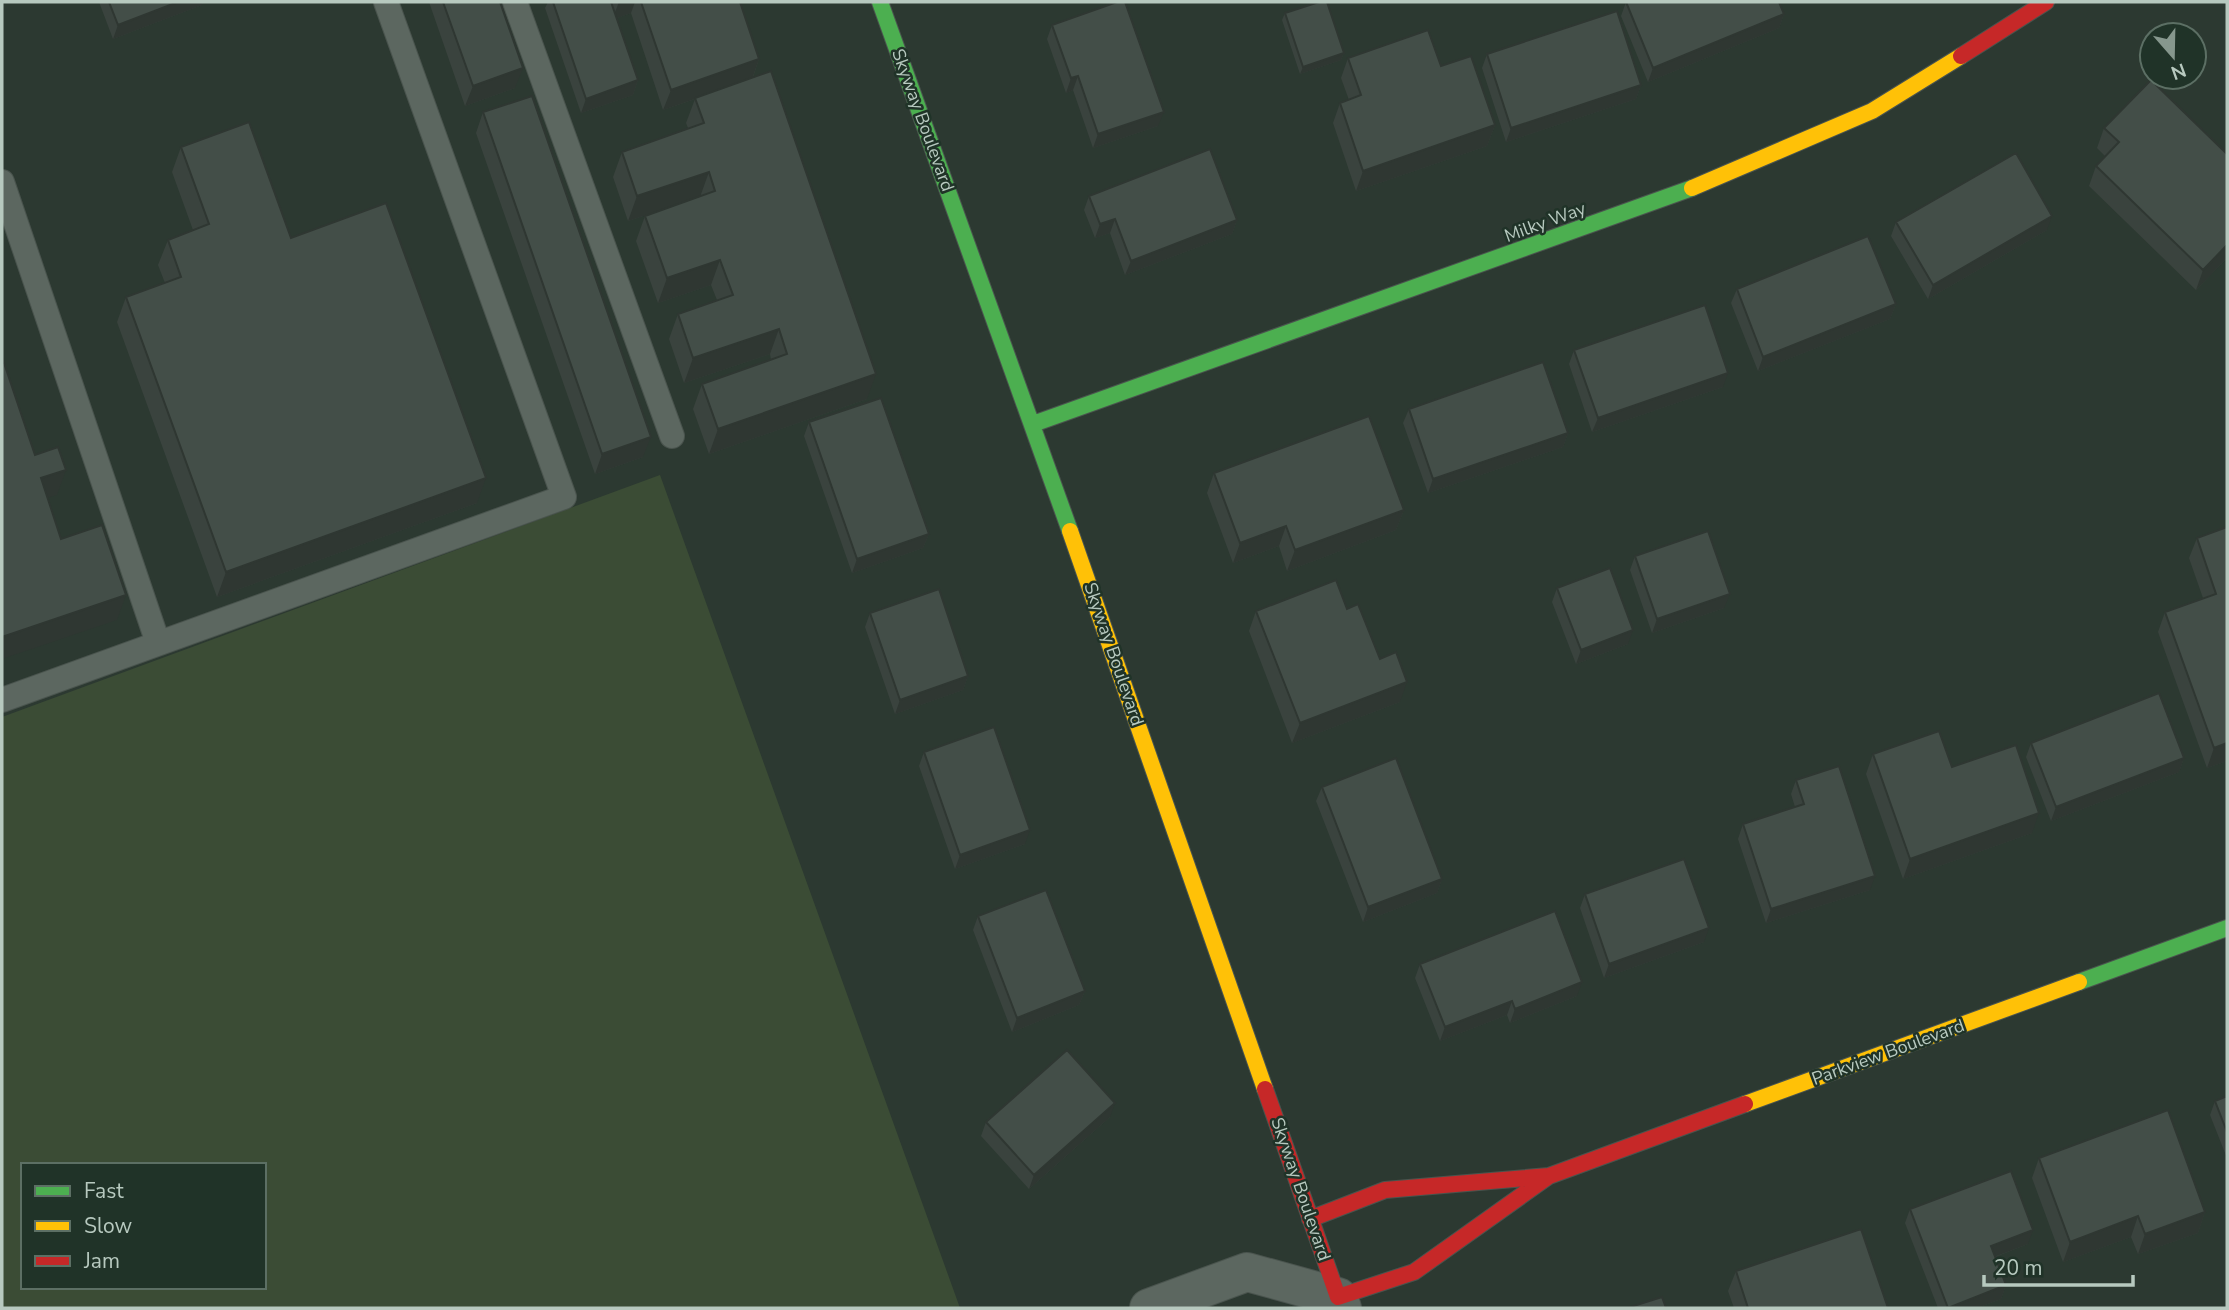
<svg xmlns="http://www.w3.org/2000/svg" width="2229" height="1310" viewBox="0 0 2229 1310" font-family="'Nunito Sans',sans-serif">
<rect width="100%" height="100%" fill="#2c3931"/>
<path fill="#3b4c35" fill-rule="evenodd" d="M 660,475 L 960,1308 L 2,1308 L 2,717 ZM 23,1165 L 264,1165 L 264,1287 L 23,1287 Z"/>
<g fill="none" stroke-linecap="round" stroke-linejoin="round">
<g stroke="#4a544e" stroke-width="26">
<path id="lane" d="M 515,2 L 672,436
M 2,182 L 158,643
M 2,700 L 564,497 L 386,2"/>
</g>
<g stroke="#4a544e" stroke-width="40">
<path id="street" d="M 1149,1308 L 1247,1272 L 1338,1297 L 1342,1308"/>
</g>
<g stroke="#4a544e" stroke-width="18">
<path id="fast" d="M 880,2 L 1070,531
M 1033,424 L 1692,188
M 2079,982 L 2227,928"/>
</g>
<g stroke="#4a544e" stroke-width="18">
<path id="slow" d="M 1692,188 L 1872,111 L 1961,56
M 1070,531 L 1265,1089
M 1745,1104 L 2079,982"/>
</g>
<g stroke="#4a544e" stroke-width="18">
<path id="jam" d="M 1961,56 L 2046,2
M 1265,1089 L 1338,1297 L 1414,1272 L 1549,1176
M 1310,1219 L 1385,1190 L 1549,1176 L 1745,1104"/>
</g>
<use href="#lane" stroke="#5c6760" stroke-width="24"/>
<use href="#street" stroke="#5c6760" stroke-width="38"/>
<use href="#fast" stroke="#4caf50" stroke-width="16"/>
<use href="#slow" stroke="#ffc107" stroke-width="16"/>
<use href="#jam" stroke="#c62828" stroke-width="16"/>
</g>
<path fill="#3a433e" d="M 99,2 L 203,2 L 202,5 L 113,39 Z
M 429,2 L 500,2 L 515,88 L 465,106 Z
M 548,2 L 740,2 L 759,59 L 753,77 L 867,399 L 709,454 L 693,409 L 702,384 L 771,360 L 770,354 L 684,383 L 669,339 L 678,314 L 717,300 L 711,285 L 658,303 L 636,241 L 645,216 L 698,198 L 628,221 L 613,177 L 622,152 L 688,128 L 686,123 L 695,99 L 663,110 L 631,13 L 617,18 L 638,80 L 633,95 L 581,113 L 545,8 Z
M 1626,2 L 1784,14 L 1779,28 L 1648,82 L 1621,16 Z
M 1285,13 L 1344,53 L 1341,60 L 1300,74 L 1282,20 Z
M 1052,25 L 1158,126 L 1093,148 L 1073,90 L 1066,93 L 1047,39 Z
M 1487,54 L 1641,85 L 1636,99 L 1506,142 L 1482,68 Z
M 1348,58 L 1441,66 L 1495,125 L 1487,146 L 1356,191 L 1333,123 L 1340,103 L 1349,100 L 1341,78 Z
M 2151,80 L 2227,258 L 2196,290 L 2089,186 L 2096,166 L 2105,156 L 2097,148 L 2104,128 Z
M 483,112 L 643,457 L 595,474 L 476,133 Z
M 181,147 L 291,238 L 477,503 L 217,597 L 117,322 L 126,297 L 165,283 L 158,265 L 168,240 L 193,230 L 172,172 Z
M 1089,196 L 1237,220 L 1232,234 L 1125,275 L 1110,233 L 1095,238 L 1084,210 Z
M 1896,222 L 2047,230 L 1928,299 L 1891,236 Z
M 1737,289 L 1896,304 L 1890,319 L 1758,371 L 1731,303 Z
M 1574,350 L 1723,387 L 1592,432 L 1569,364 Z
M 1409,409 L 1568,433 L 1563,447 L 1428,493 L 1403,423 Z
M 809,422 L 929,534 L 923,548 L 852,573 L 804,436 Z
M 1214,473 L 1404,510 L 1396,530 L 1287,571 L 1279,546 L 1233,563 L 1207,493 Z
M 2227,527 L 2227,761 L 2207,768 L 2158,632 L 2165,612 L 2203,598 L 2189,558 L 2197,538 Z
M 1635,556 L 1724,608 L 1652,633 L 1630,570 Z
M 1557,588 L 1628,644 L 1576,664 L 1552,602 Z
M 1347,609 L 1380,659 L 1400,702 L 1292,743 L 1249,631 L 1256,611 Z
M 870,613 L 968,676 L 963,690 L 895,714 L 865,627 Z
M 2031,743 L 2184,758 L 2179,772 L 2051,821 L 2026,757 Z
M 924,752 L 1025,844 L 955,869 L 919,766 Z
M 1873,754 L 1952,767 L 2032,833 L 1903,879 L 1866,774 Z
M 1796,780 L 1870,890 L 1766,923 L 1738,839 L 1743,824 L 1795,807 L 1791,794 Z
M 1322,787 L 1442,879 L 1437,893 L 1363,922 L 1316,801 Z
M 1585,894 L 1704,942 L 1604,978 L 1580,908 Z
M 978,916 L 1085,991 L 1079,1005 L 1012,1032 L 973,930 Z
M 1420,964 L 1577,996 L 1510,1023 L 1507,1015 L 1440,1041 L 1415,978 Z
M 2227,1096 L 2227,1158 L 2210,1115 L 2215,1101 Z
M 1110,1117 L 1029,1189 L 981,1136 L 986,1122 Z
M 2039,1158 L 2205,1212 L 2198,1233 L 2138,1254 L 2131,1237 L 2063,1262 L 2032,1178 Z
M 1910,1209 L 2028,1244 L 1995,1257 L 2006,1285 L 2001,1299 L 1977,1308 L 1938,1308 L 1905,1223 Z
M 1736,1271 L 1888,1308 L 1734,1308 L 1728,1291 Z"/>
<path fill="#2f3732" d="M 178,2 L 203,2 L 202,5 L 113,39 L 118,25 Z
M 619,2 L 635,2 L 631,13 L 612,20 Z
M 1784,14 L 1779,28 L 1648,82 L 1653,68 Z
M 1344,53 L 1341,60 L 1300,74 L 1303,67 Z
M 759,59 L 752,79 L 663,110 L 671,90 Z
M 523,68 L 515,88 L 465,106 L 473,86 Z
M 1078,76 L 1073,90 L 1066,93 L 1071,78 Z
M 638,80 L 633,95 L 581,113 L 586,99 Z
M 1641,85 L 1636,99 L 1506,142 L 1511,128 Z
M 1164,112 L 1158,126 L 1093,148 L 1098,134 Z
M 1495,125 L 1487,146 L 1356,191 L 1363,171 Z
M 709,172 L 700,197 L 628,221 L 637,196 Z
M 2052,216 L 2047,230 L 1928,299 L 1933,285 Z
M 1115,219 L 1110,233 L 1095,238 L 1100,224 Z
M 1237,220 L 1232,234 L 1125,275 L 1131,261 Z
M 2227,245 L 2227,258 L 2196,290 L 2203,270 Z
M 720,260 L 711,285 L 658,303 L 667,278 Z
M 1896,304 L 1890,319 L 1758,371 L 1763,357 Z
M 779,329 L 770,354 L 684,383 L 693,358 Z
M 1728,373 L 1723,387 L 1592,432 L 1598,418 Z
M 876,374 L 867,399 L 709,454 L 718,429 Z
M 1568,433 L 1563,447 L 1428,493 L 1433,479 Z
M 651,437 L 643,457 L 595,474 L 602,454 Z
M 66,470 L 57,495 L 32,503 L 41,478 Z
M 486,478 L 477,503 L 217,597 L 226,572 Z
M 1404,510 L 1396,530 L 1287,571 L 1295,550 Z
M 1286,526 L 1279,546 L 1233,563 L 1240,543 Z
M 929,534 L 923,548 L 852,573 L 857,559 Z
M 1730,594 L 1724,608 L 1652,633 L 1657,619 Z
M 126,595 L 117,620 L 2,659 L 2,637 Z
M 1633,630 L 1628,644 L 1576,664 L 1581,650 Z
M 968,676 L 963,690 L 895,714 L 900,700 Z
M 1407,682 L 1400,702 L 1292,743 L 1300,723 Z
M 2227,743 L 2227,761 L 2207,768 L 2214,748 Z
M 2184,758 L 2179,772 L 2051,821 L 2056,807 Z
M 2039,813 L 2032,833 L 1903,879 L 1910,859 Z
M 1030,830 L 1025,844 L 955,869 L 960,855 Z
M 1875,876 L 1870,890 L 1766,923 L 1771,909 Z
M 1442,879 L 1437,893 L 1363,922 L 1368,907 Z
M 1709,928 L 1704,942 L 1604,978 L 1609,964 Z
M 1582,982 L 1577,996 L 1510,1023 L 1515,1009 Z
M 1085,991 L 1079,1005 L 1012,1032 L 1017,1018 Z
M 1512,1001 L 1507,1015 L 1440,1041 L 1445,1027 Z
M 1115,1103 L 1110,1117 L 1029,1189 L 1034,1175 Z
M 2205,1212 L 2198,1233 L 2138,1254 L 2145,1234 Z
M 2138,1216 L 2131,1237 L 2063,1262 L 2070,1242 Z
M 2033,1230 L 2028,1244 L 1986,1260 L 1991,1246 Z
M 2006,1285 L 2001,1299 L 1977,1308 L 1948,1308 Z"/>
<path fill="#434e48" stroke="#2f3732" stroke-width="2" d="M 109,2 L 178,2 L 118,25 Z
M 443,2 L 500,2 L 523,68 L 473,86 Z
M 553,2 L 611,2 L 638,80 L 586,99 Z
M 641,2 L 740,2 L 759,59 L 671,90 Z
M 1117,2 L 1125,2 L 1164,112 L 1098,134 L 1078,76 L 1071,78 L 1052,25 Z
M 1319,2 L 1327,2 L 1344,53 L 1303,67 L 1285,13 Z
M 1626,2 L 1779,2 L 1784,14 L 1653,68 Z
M 1617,11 L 1641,85 L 1511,128 L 1487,54 Z
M 1428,30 L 1441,66 L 1471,56 L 1495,125 L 1363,171 L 1340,103 L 1361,95 L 1348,58 Z
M 771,71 L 876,374 L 718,429 L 702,384 L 787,354 L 779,329 L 693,358 L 678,314 L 733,295 L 720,260 L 667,278 L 645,216 L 715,191 L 709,172 L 637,196 L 622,152 L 704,123 L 695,98 Z
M 2151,80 L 2227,154 L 2227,245 L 2203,270 L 2096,166 L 2119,142 L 2104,128 Z
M 532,96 L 651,437 L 602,454 L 483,112 Z
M 249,122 L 291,238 L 386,203 L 486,478 L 226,572 L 126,297 L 181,277 L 168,240 L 209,224 L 181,147 Z
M 1210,149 L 1237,220 L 1131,261 L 1115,219 L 1100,224 L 1089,196 Z
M 2016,153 L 2052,216 L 1933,285 L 1896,222 Z
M 1868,236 L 1896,304 L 1763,357 L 1737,289 Z
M 1705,305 L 1728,373 L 1598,418 L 1574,350 Z
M 2,357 L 35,455 L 58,447 L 66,470 L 41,478 L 61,539 L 102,525 L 126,595 L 2,637 Z
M 1543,362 L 1568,433 L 1433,479 L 1409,409 Z
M 881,398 L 929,534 L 857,559 L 809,422 Z
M 1369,416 L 1404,510 L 1295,550 L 1286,526 L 1240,543 L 1214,473 Z
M 2227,527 L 2227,743 L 2214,748 L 2165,612 L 2216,594 L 2197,538 Z
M 1708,531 L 1730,594 L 1657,619 L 1635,556 Z
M 1610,568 L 1633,630 L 1581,650 L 1557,588 Z
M 1336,580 L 1347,609 L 1358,604 L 1380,659 L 1396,652 L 1407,682 L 1300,723 L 1256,611 Z
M 939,589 L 968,676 L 900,700 L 870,613 Z
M 2159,693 L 2184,758 L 2056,807 L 2031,743 Z
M 994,727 L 1030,830 L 960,855 L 924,752 Z
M 1939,731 L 1952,767 L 2016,745 L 2039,813 L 1910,859 L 1873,754 Z
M 1396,758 L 1442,879 L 1368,907 L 1322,787 Z
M 1839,766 L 1875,876 L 1771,909 L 1743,824 L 1804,804 L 1796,780 Z
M 1684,859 L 1709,928 L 1609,964 L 1585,894 Z
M 1046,890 L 1085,991 L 1017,1018 L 978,916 Z
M 1555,911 L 1582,982 L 1515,1009 L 1512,1001 L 1445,1027 L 1420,964 Z
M 1067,1050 L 1115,1103 L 1034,1175 L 986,1122 Z
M 2227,1096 L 2227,1132 L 2215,1101 Z
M 2168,1110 L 2205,1212 L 2145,1234 L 2138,1216 L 2070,1242 L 2039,1158 Z
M 2011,1171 L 2033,1230 L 1991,1246 L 2006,1285 L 1948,1308 L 1910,1209 Z
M 1861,1229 L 1888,1308 L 1748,1308 L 1736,1271 Z
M 1662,1297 L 1666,1308 L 1627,1308 Z"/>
<g text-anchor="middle" stroke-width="5" stroke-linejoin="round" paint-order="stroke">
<g font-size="18" fill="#b7c9bf" stroke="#203328">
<text transform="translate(923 120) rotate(70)" y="6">Skyway Boulevard</text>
<text transform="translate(1545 222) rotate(-20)" y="6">Milky Way</text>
<text transform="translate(1114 654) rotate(71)" y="6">Skyway Boulevard</text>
<text transform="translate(1888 1052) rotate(-20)" y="6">Parkview Boulevard</text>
<text transform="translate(1301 1189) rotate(71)" y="6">Skyway Boulevard</text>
</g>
</g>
<rect width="2229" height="1310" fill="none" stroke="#b7c9bf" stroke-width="7"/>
<rect x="21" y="1163" width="245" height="126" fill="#203328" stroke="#5c6f64" stroke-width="2"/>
<rect x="35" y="1186" width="35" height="10" fill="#4caf50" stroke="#5c6f64" stroke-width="2"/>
<text x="84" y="1198" font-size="21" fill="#b7c9bf">Fast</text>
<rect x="35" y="1221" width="35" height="10" fill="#ffc107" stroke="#5c6f64" stroke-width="2"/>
<text x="84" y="1233" font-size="21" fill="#b7c9bf">Slow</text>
<rect x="35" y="1256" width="35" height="10" fill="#c62828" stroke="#5c6f64" stroke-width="2"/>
<text x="84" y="1268" font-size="21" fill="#b7c9bf">Jam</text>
<g transform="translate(2173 56) rotate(160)"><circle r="33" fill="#203328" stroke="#5c6f64" stroke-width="2"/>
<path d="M0-5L12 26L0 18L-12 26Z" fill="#86978d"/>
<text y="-10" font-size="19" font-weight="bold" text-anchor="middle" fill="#b7c9bf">N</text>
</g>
<path d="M1984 1275v10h149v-10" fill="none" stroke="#b7c9bf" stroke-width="3.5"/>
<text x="1994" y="1275" font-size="21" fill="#b7c9bf" stroke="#203328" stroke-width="5" paint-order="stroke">20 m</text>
</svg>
